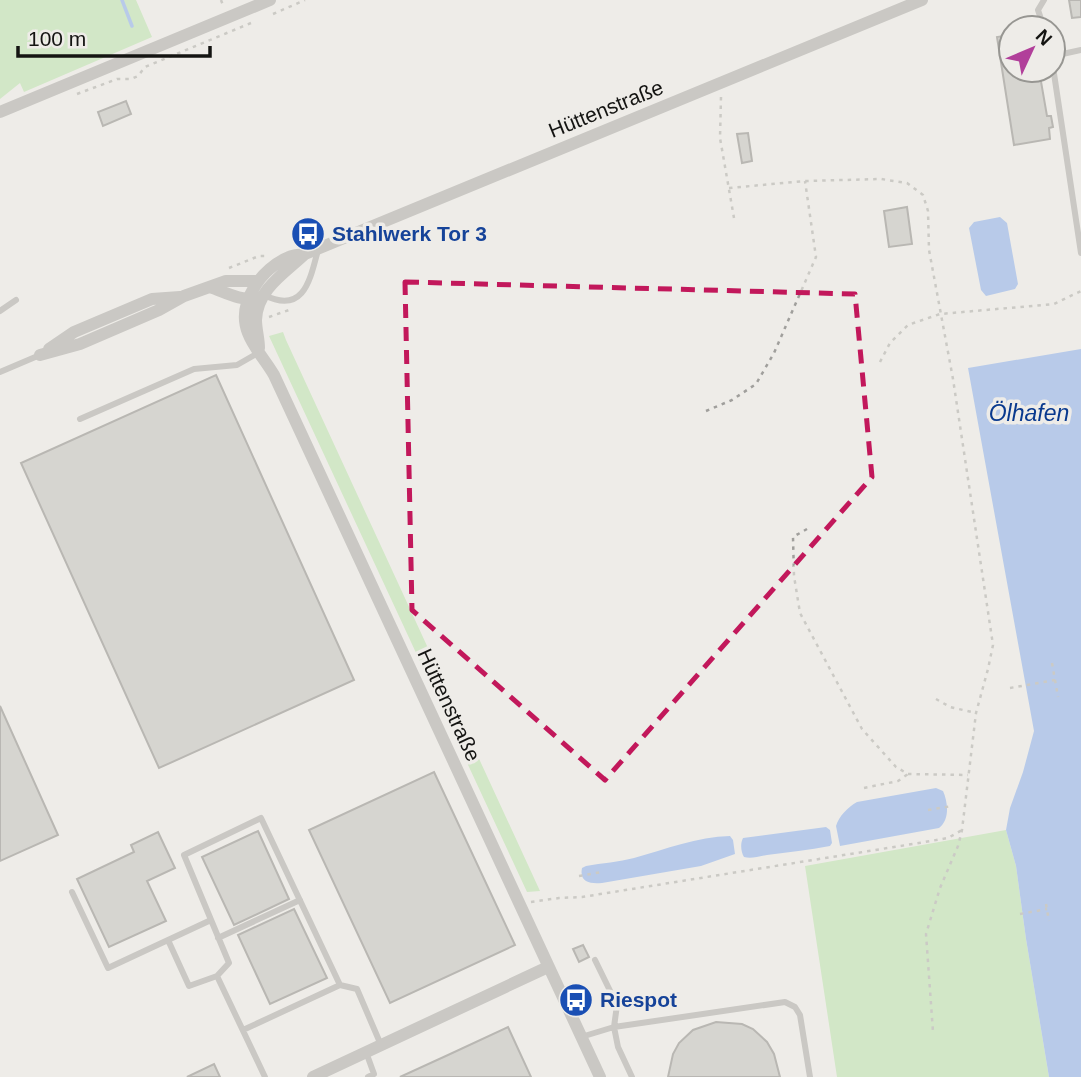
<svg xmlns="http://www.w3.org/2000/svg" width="1081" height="1077" viewBox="0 0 1081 1077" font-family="Helvetica,sans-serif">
<rect width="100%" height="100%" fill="#eeece8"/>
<path fill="#afe0a0" d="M 0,0 L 136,0 L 152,37 L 24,92 L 20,83 L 0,99 Z
M 283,332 L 286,340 L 540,891 L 527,892 L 269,336 Z
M 1006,830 L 1016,866 L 1026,939 L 1049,1077 L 837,1077 L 805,866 Z"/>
<path fill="#76a1ec" d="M 1000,217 L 1007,223 L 1018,284 L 1015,289 L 986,296 L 981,290 L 969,228 L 974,222 Z
M 1081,349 L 1081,1077 L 1049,1077 L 1026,939 L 1016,866 L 1006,830 L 1010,808 L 1023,772 L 1034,731 L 968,368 Z
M 936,788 L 943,791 C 948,802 950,820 939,828 L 840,846 L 836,826 C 839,816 848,807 857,802 Z
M 826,827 L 830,830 L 832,843 L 830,846 C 809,850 788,852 767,855 C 759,856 752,859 744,857 C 741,852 740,844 743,838 Z
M 730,836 L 733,840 L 735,854 L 701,866 L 602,883 C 591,884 579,883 582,868 L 586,866 C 602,863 619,862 634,858 C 666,849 697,837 730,836 Z"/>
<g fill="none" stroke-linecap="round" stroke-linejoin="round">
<path stroke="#76a1ec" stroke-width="3.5" d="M 122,0 L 132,26"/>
</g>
<path fill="#b9b8b4" stroke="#787773" stroke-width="2" d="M 1069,0 L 1081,0 L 1081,17 L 1072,18 Z
M 1011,35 L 1011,70 L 1039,70 L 1047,116 L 1051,116 L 1053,127 L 1049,128 L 1050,139 L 1014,145 L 997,37 Z
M 126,101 L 131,114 L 103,126 L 98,112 Z
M 748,133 L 752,161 L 742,163 L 737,134 Z
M 907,207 L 912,244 L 889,247 L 884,211 Z
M 216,375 L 354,680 L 159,768 L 21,463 Z
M 0,706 L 58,835 L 0,861 Z
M 434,772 L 515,945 L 390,1003 L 309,830 Z
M 258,831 L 289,899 L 234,925 L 202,857 Z
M 158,832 L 175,868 L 147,881 L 166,921 L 109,947 L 77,879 L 134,852 L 131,845 Z
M 294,909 L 327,978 L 270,1004 L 238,935 Z
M 583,945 L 589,957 L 579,962 L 573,949 Z
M 716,1022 L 742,1024 L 753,1029 L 767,1042 L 774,1054 L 780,1077 L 668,1077 L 673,1054 L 679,1043 L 693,1030 Z
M 508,1027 L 531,1077 L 400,1077 L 448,1055 Z
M 214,1064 L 220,1077 L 187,1077 Z"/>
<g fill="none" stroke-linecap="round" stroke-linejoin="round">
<path stroke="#a09f9c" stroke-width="2.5" stroke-dasharray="3.5 5" stroke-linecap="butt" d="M 221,0 L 224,8
M 273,14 L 305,0
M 77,94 L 117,79 L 131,79 L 138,76 L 145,67 L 251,23
M 721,97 L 720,138 L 734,218
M 729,188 L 805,181 L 881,179 L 907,183 L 923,195 L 928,211 L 929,250 L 953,379 L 993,645 L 988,669 L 976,713 L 962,830 L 958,846 L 940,888 L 926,934 L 933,1032
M 229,268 L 259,256 L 265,256
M 269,317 L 289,310
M 880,362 L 890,343 L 908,325 L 940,314 L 1054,304 L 1081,291
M 706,411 L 732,400 L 756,384 L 774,353 L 816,257 L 805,181
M 807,529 L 793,537 L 794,576 L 800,613 L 862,729 L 896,767 L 908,774 L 968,775
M 1052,663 L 1058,697
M 1010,688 L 1055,680
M 936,699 L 950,707 L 976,713
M 864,788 L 898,781 L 908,774
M 928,810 L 952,806
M 579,876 L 602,872
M 531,902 L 559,898 L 582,897 L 919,843 L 948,838 L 962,830
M 1046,904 L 1049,921
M 1020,914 L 1047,909"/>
<path stroke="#9d9b9a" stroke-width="6" d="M 1044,28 L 1038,10 L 1044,0
M 1053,63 L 1058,55 L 1081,50
M 1053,67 L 1081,253
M 264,295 C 304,315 310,280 318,250
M 0,311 L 16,300
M 0,372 L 40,355
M 80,419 L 194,369 L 237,365 L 258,353
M 72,892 L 108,968 L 168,940 L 189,986 L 217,976
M 218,938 L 300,900
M 168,940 L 211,920
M 595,960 L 617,1005 L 614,1027 L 618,1047 L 632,1077
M 243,1030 L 340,985 L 357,989 L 381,1045
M 581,1037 L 614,1027 L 785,1002 L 795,1007 L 800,1015 L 810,1077
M 366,1052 L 374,1074 L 368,1077
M 265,1077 L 217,976 L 229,963 L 184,855 L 261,818 L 340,985"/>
<path stroke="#9d9b9a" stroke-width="12" d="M 0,112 L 270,0
M 210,287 C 225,292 241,302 256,297
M 259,348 C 259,339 256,329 256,320 C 257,289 285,273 305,254
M 49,349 L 74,332 L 152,299 L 180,297
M 40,355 L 80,344 L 159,310 L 184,296 L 226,281 L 258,281
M 313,1077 L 548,967
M 600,1077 L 274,375 C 266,361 253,347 248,333 C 236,303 262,268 289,257 C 293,255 300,255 305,254 L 922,0"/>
</g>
<path d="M0 0H1081V1077H0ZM 405,282 L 855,294 L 872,477 L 605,780 L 412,610 Z" fill="#eeece8" fill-opacity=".55" fill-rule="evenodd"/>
<path fill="none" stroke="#c2185b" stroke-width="5" stroke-dasharray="14 9" stroke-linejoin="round" d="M 405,282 L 855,294 L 872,477 L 605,780 L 412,610 Z"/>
<defs>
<g id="bus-disc" transform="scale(1.75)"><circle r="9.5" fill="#1a4fb4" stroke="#eeece8"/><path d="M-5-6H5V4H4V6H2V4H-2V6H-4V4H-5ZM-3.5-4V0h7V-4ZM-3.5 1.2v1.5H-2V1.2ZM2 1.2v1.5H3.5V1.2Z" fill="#fff"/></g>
</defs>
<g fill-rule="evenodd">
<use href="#bus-disc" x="308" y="234"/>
<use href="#bus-disc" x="576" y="1000"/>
</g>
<g text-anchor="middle" stroke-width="7" stroke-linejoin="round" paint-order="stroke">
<g font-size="21" fill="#141412" stroke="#eeece8">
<text transform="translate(606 109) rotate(-22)" y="7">Hüttenstraße</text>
<text transform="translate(449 705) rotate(65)" y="7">Hüttenstraße</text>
</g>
<g font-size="21" font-weight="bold" fill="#164399" stroke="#eeece8" text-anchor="start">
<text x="332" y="241">Stahlwerk Tor 3</text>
<text x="600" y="1007">Riespot</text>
</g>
<g font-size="23" font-style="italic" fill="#09398e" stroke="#eeece8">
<text x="1029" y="421">Ölhafen</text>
</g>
</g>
<g transform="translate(1032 49) rotate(46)"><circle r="33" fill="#eeece8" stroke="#979692" stroke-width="2"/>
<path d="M0-5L12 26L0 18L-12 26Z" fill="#b13f9a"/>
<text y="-10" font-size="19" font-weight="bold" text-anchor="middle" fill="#141412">N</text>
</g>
<path d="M18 46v10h192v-10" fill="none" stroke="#141412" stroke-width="3.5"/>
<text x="28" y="46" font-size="21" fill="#141412" stroke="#eeece8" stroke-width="5" paint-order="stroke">100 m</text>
</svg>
